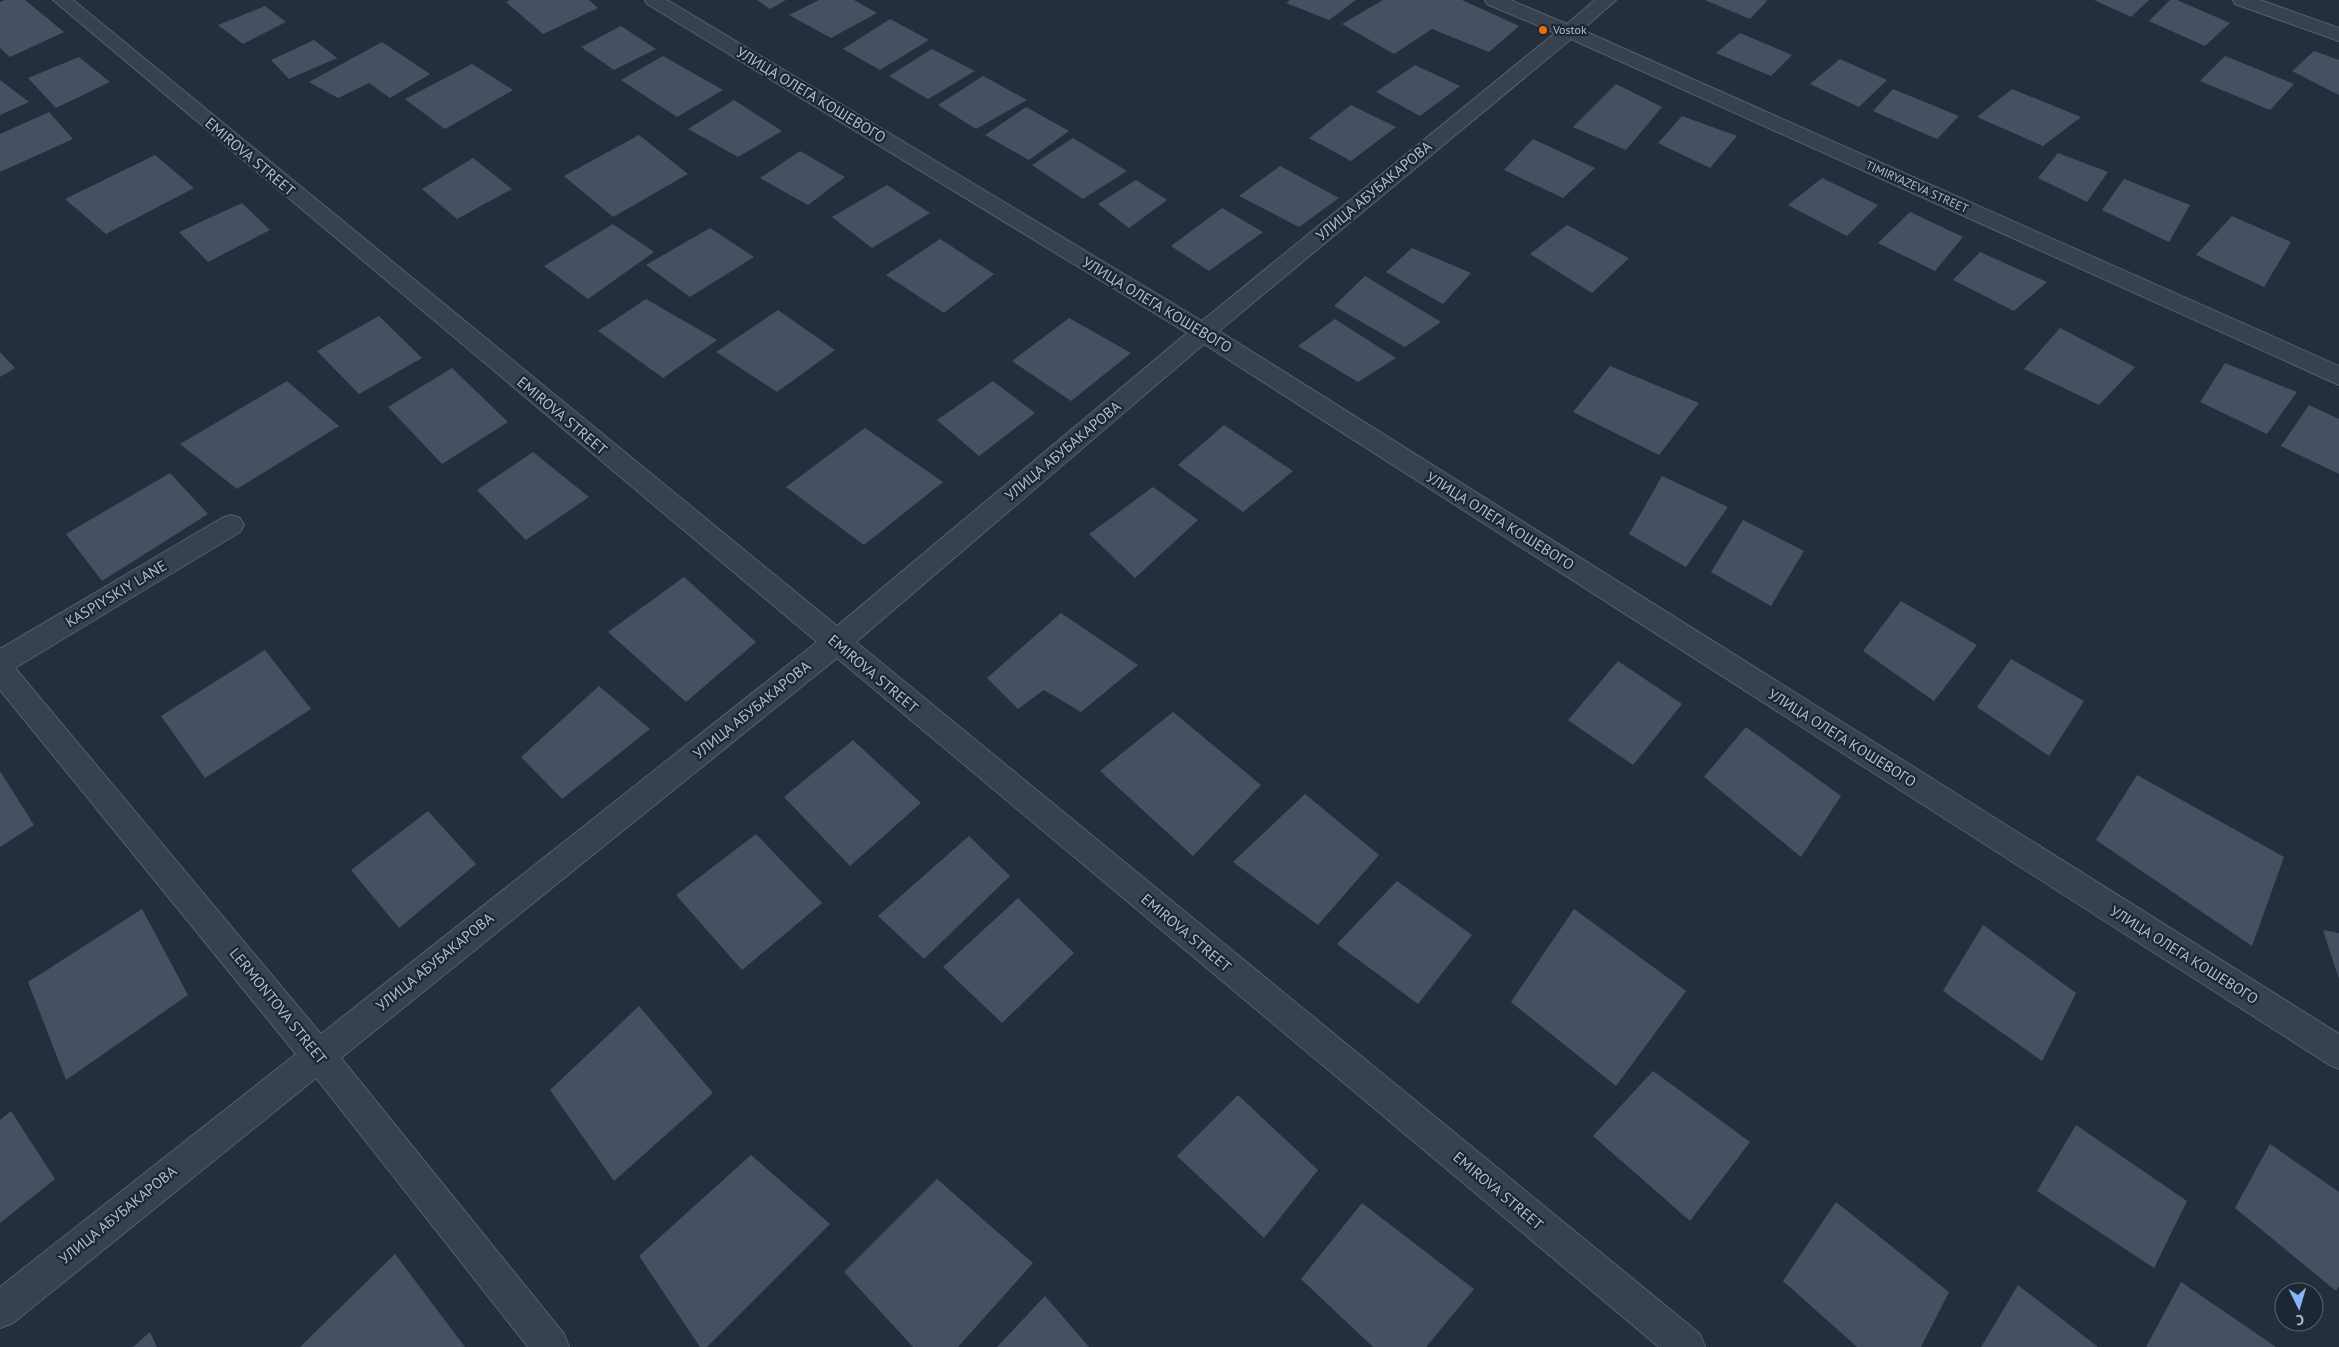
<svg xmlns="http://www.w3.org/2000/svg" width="2339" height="1347" viewBox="0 0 2339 1347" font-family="'PT Sans',sans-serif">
<rect width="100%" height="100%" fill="#242f3e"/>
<path fill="#455162" d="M 5,0 L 25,0 L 64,32 L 10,57 L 0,48 L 0,2 Z
M 510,0 L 589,0 L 598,8 L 543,34 L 506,2 Z
M 757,0 L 786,0 L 770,9 Z
M 819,0 L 854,0 L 877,13 L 831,38 L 789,15 Z
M 1290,0 L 1356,0 L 1329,20 L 1286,3 Z
M 1383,0 L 1462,0 L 1519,26 L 1489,52 L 1432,29 L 1394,54 L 1342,24 Z
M 1705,0 L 1765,0 L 1767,1 L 1750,19 Z
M 2094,0 L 2149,0 L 2131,17 Z
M 2170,0 L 2177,0 L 2230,23 L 2205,46 L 2149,21 Z
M 265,6 L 286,22 L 243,44 L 218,25 Z
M 890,19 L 929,40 L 880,70 L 843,49 Z
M 621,26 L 656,49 L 614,70 L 581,47 Z
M 1740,33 L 1792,55 L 1771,76 L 1716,53 Z
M 314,40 L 337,58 L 289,79 L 271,60 Z
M 382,42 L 430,74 L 390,98 L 369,83 L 338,98 L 309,82 Z
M 932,49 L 975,71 L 928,99 L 889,76 Z
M 2314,51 L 2339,60 L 2339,95 L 2292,71 Z
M 663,56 L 723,90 L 677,117 L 621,80 Z
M 2225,56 L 2294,84 L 2270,110 L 2200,81 Z
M 79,57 L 110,82 L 56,108 L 28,78 Z
M 1840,59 L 1887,80 L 1859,107 L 1810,84 Z
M 472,64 L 513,90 L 445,129 L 405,99 Z
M 1415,65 L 1460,86 L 1420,116 L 1376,92 Z
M 983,76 L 1027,100 L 976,129 L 938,105 Z
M 0,80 L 29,102 L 0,115 Z
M 1616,84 L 1662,107 L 1626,150 L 1573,127 Z
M 1893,89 L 1959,116 L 1937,139 L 1873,111 Z
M 2012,89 L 2081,117 L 2043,146 L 1977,117 Z
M 734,100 L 782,131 L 738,157 L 688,129 Z
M 1351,105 L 1396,127 L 1351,161 L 1309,138 Z
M 1026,107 L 1069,131 L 1029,160 L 985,135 Z
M 49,112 L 73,139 L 0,172 L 0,134 Z
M 1682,116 L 1737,136 L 1710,168 L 1658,143 Z
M 639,135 L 688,174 L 613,217 L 564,176 Z
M 1073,138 L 1127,171 L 1083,199 L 1032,165 Z
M 1533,139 L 1595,168 L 1563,198 L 1504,170 Z
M 800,151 L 845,177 L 808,205 L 760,178 Z
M 2058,153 L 2108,172 L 2087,202 L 2038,178 Z
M 155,155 L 194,188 L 106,234 L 65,199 Z
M 473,158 L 512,189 L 457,219 L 422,189 Z
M 1280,166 L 1339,198 L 1299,227 L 1239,196 Z
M 1822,178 L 1878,205 L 1847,236 L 1788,205 Z
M 2124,179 L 2190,205 L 2169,242 L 2102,210 Z
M 1136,180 L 1167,200 L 1129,228 L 1098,204 Z
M 887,185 L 930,213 L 872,248 L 832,217 Z
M 242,203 L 270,230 L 208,262 L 179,232 Z
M 1222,208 L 1263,232 L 1209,271 L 1171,246 Z
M 1910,212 L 1963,237 L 1935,271 L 1878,243 Z
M 2232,216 L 2291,242 L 2264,287 L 2196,255 Z
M 613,224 L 654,252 L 588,299 L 544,266 Z
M 1567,225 L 1629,258 L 1592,293 L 1530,254 Z
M 710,228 L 754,257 L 690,297 L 646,265 Z
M 940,239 L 994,274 L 944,313 L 886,275 Z
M 1412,248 L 1471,273 L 1443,304 L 1386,272 Z
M 1980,252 L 2047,282 L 2014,311 L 1953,280 Z
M 1365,276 L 1441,322 L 1405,347 L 1334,306 Z
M 646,299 L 717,340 L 663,378 L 598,331 Z
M 778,310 L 835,350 L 777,392 L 716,352 Z
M 379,316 L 422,358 L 359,394 L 317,351 Z
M 1069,318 L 1131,353 L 1071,401 L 1012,361 Z
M 1335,319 L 1396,358 L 1358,382 L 1298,346 Z
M 2060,328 L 2135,367 L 2099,405 L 2024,369 Z
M 0,352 L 15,368 L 0,377 Z
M 2225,363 L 2297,392 L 2267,434 L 2200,402 Z
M 1610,366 L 1699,403 L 1659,455 L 1573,412 Z
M 452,368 L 508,422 L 442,464 L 388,407 Z
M 287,381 L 339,426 L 237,489 L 180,444 Z
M 993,381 L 1035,413 L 979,456 L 937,420 Z
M 2309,405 L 2339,419 L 2339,474 L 2281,446 Z
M 1224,425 L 1293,471 L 1243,512 L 1178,465 Z
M 865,428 L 943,482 L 864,545 L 786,487 Z
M 533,452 L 589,497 L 526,540 L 477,490 Z
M 170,473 L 208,514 L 102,581 L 66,534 Z
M 1662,476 L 1728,507 L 1686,567 L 1629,534 Z
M 1153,487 L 1198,520 L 1135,578 L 1089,534 Z
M 1743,520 L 1804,551 L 1771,606 L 1711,572 Z
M 684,577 L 756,642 L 686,702 L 608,632 Z
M 1901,601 L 1977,645 L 1934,701 L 1863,651 Z
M 1061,613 L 1138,665 L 1081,712 L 1044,690 L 1018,709 L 987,678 Z
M 265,650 L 311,709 L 205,778 L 161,716 Z
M 2011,659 L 2084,701 L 2049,756 L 1977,707 Z
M 1618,661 L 1682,704 L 1633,765 L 1568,720 Z
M 599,686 L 650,729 L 562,799 L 521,757 Z
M 1173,712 L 1261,785 L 1193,856 L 1100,771 Z
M 1746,727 L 1841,796 L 1801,857 L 1704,777 Z
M 853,740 L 921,803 L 850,866 L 784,797 Z
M 0,771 L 34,825 L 0,847 Z
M 2137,775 L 2284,857 L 2252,946 L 2096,840 Z
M 1305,794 L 1379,855 L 1318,925 L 1233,862 Z
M 428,811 L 476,864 L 399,928 L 351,870 Z
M 756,834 L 822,903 L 742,970 L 676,895 Z
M 969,836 L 1010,876 L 924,959 L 878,916 Z
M 1397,881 L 1472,935 L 1418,1004 L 1337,944 Z
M 1018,898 L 1074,953 L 1002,1023 L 943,967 Z
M 142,909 L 188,995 L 66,1080 L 28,982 Z
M 1574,909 L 1686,991 L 1616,1086 L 1511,1002 Z
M 1983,925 L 2076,993 L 2042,1061 L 1943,991 Z
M 2323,930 L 2339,933 L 2339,979 Z
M 639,1006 L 713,1093 L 614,1181 L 550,1090 Z
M 1653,1071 L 1750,1142 L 1690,1221 L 1593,1136 Z
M 1238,1095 L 1318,1170 L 1264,1238 L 1177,1156 Z
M 11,1111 L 55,1179 L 0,1223 L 0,1120 Z
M 2076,1125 L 2187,1201 L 2154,1268 L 2037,1191 Z
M 2270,1144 L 2339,1192 L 2339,1286 L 2336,1291 L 2235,1208 Z
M 751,1155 L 830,1224 L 707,1347 L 700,1347 L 639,1256 Z
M 937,1179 L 1033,1263 L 958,1347 L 913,1347 L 844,1272 Z
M 1836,1202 L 1949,1292 L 1921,1347 L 1857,1347 L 1783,1281 Z
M 1362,1203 L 1474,1289 L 1426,1347 L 1373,1347 L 1301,1279 Z
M 395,1254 L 465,1347 L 300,1347 Z
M 2181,1282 L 2276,1347 L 2146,1347 Z
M 2018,1285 L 2098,1347 L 1981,1347 Z
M 1045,1296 L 1089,1347 L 997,1347 Z
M 150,1332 L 157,1347 L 133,1347 Z"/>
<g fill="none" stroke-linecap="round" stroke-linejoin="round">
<g stroke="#565f6c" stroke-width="2">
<path id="street" d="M 53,0 L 73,0 L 837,626 L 1187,333 L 647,4 L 645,0 L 667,0 L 1202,321 L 1555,33 L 1487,4 L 1485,0 L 1510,0 L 1567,24 L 1595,0 L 1616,0 L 1582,30 L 2339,366 L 2339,385 L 1571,39 L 1219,331 L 2339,1034 L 2339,1069 L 2328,1064 L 1204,344 L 856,642 L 1700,1334 L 1705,1347 L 1659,1347 L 837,658 L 341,1058 L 564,1334 L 569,1347 L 528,1347 L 316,1078 L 13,1323 L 0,1328 L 0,1287 L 296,1054 L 0,690 L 0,649 L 222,518 L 231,515 L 240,518 L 244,525 L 240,532 L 15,668 L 321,1034 L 817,642 Z
M 2233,0 L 2260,0 L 2339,28 L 2339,41 L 2235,4 Z"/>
</g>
<use href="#street" fill="#38414e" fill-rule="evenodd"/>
</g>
<circle fill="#e8710a" stroke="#1d2633" stroke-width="2" cx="1543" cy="30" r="5"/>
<g text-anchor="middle" stroke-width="4.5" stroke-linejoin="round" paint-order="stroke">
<g font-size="12" fill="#b4bcc9" stroke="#1d2633" text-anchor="start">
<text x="1553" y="34">Vostok</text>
</g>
<g font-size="12" fill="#b4bcc9" stroke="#1d2633">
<text transform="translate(1917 187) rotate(24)" y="4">TIMIRYAZEVA STREET</text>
</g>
<g font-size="15" fill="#b4bcc9" stroke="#1d2633">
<text transform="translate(811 95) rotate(31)" y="5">УЛИЦА ОЛЕГА КОШЕВОГО</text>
<text transform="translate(250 157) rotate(40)" y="5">EMIROVA STREET</text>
<text transform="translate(1374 191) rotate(-40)" y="5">УЛИЦА АБУБАКАРОВА</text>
<text transform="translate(1157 305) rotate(31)" y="5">УЛИЦА ОЛЕГА КОШЕВОГО</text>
<text transform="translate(562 416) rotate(40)" y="5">EMIROVA STREET</text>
<text transform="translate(1063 451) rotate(-40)" y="5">УЛИЦА АБУБАКАРОВА</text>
<text transform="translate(1500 521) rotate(32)" y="5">УЛИЦА ОЛЕГА КОШЕВОГО</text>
<text transform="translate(116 594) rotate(-31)" y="5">KASPIYSKIY LANE</text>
<text transform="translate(873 674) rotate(40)" y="5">EMIROVA STREET</text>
<text transform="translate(752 710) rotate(-39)" y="5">УЛИЦА АБУБАКАРОВА</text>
<text transform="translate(1842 738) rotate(32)" y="5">УЛИЦА ОЛЕГА КОШЕВОГО</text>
<text transform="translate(1186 933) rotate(40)" y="5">EMIROVA STREET</text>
<text transform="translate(2184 955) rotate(32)" y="5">УЛИЦА ОЛЕГА КОШЕВОГО</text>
<text transform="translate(435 962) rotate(-39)" y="5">УЛИЦА АБУБАКАРОВА</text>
<text transform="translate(278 1006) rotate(51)" y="5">LERMONTOVA STREET</text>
<text transform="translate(1498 1191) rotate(40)" y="5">EMIROVA STREET</text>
<text transform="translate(118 1215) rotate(-39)" y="5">УЛИЦА АБУБАКАРОВА</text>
</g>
</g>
<g transform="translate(2299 1307) rotate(175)"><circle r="24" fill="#1d2633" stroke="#59626f"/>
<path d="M0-4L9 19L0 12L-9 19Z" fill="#8ab4f8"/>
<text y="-8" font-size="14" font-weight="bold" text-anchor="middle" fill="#b4bcc9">С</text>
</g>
</svg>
